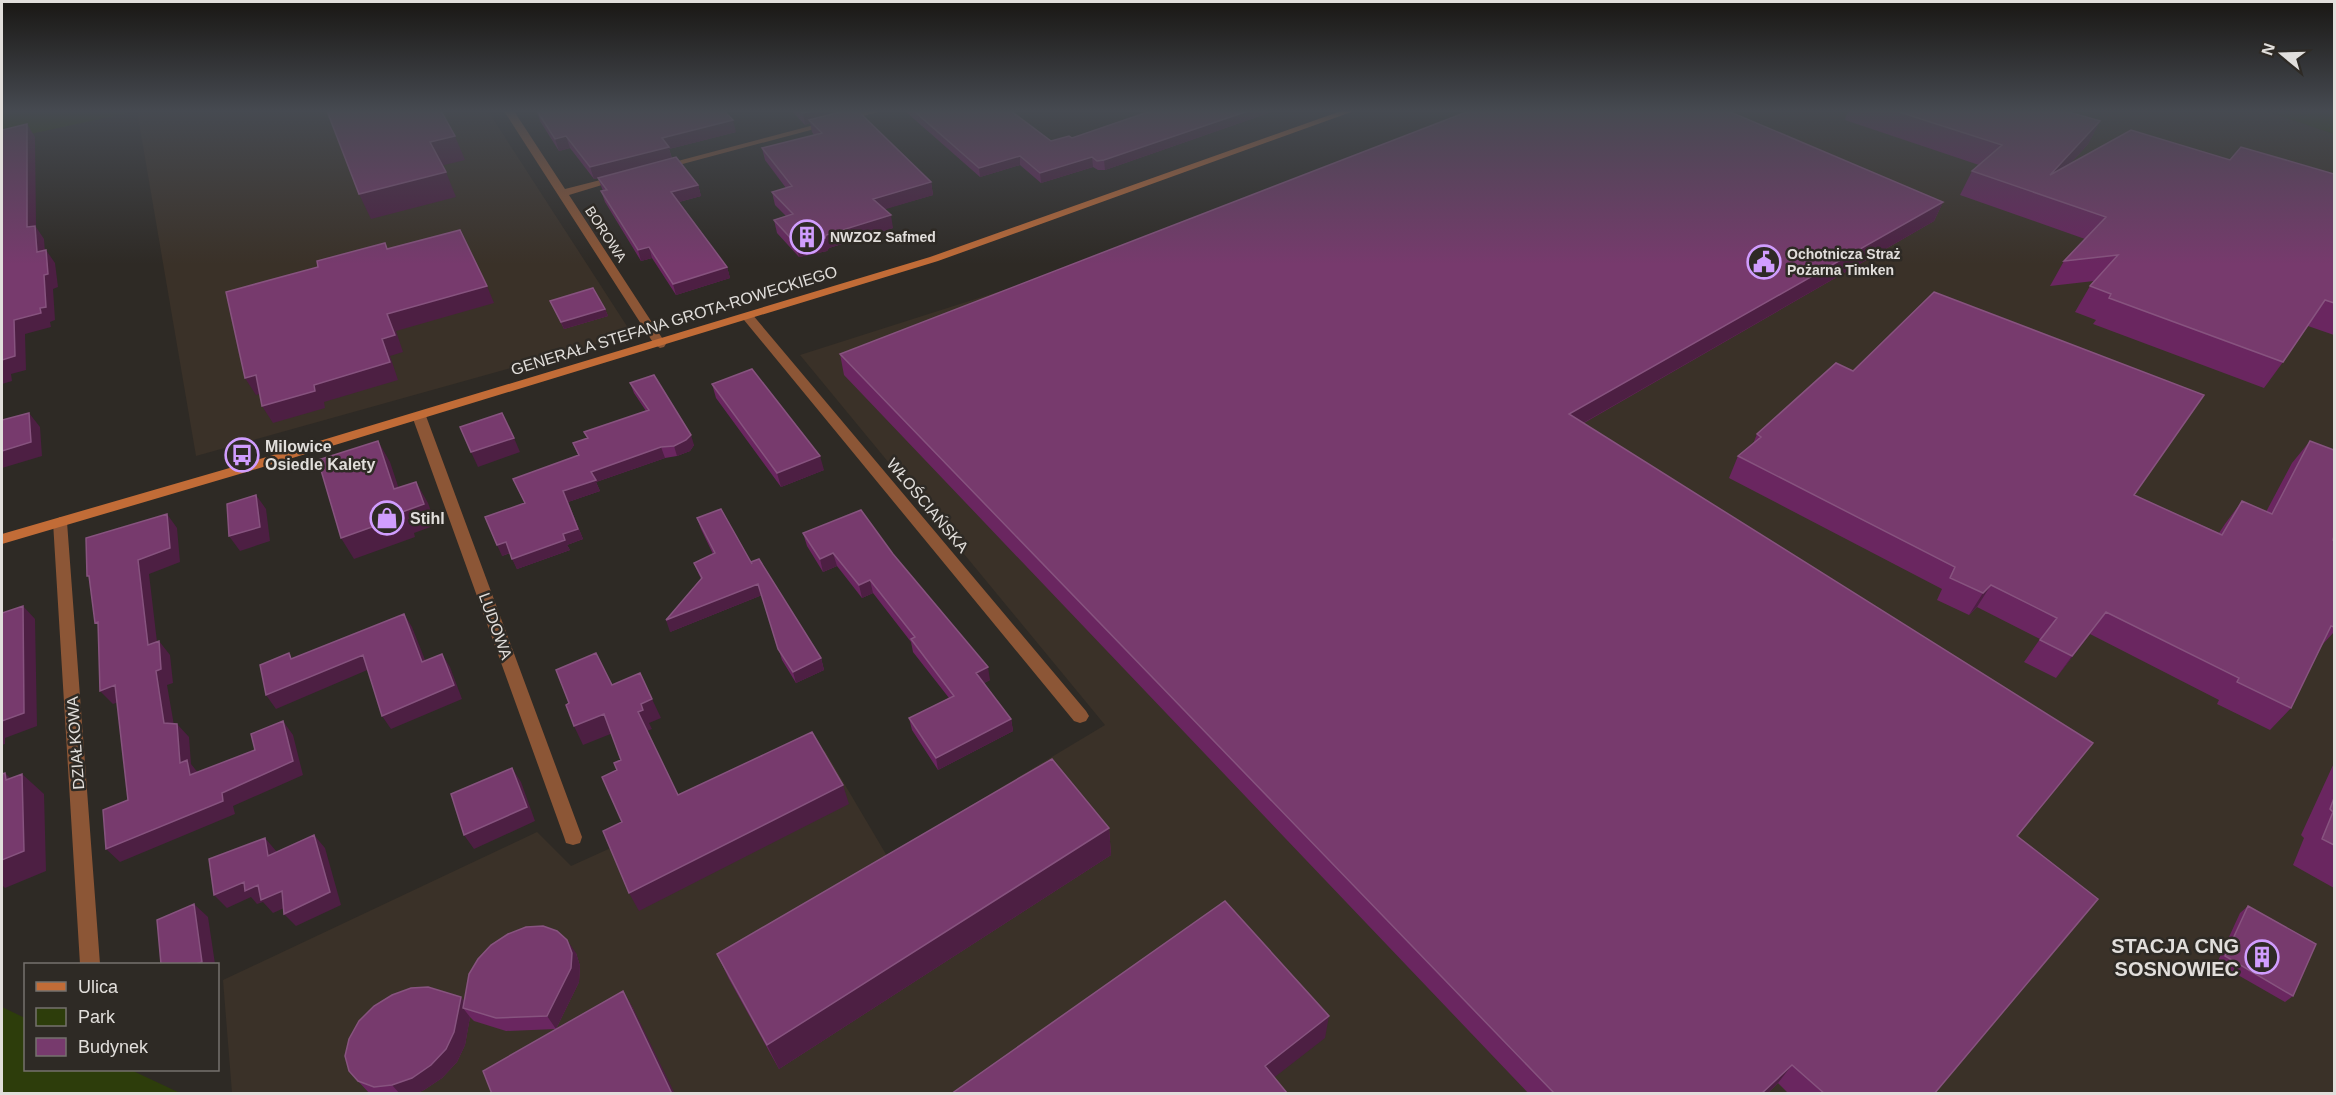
<svg xmlns="http://www.w3.org/2000/svg" width="2336" height="1095" viewBox="0 0 2336 1095" font-family="Helvetica,sans-serif">
<rect width="100%" height="100%" fill="#2e2a25"/>
<path fill="#3a3128" d="M 137,111 L 488,111 L 632,334 L 196,456 Z
M 1501,111 L 2266,111 L 2334,134 L 2334,1093 L 232,1093 L 223,980 L 537,832 L 571,866 L 825,751 L 887,856 L 1105,725 L 800,355 L 1223,220 Z"/>
<path fill="#2d3d0b" d="M 2,111 L 137,111 L 2,140 Z
M 2266,111 L 2334,111 L 2334,134 Z
M 2,1007 L 25,1018 L 26,1070 L 131,1070 L 180,1093 L 2,1093 Z"/>
<g fill="none" stroke-linecap="round" stroke-linejoin="round">
<path fill="#8c5636" fill-rule="evenodd" d="M 504,111 L 514,111 L 565,189 L 620,175 L 625,178 L 569,195 L 666,344 L 664,347 L 660,348 L 654,344 Z
M 867,111 L 882,111 L 660,170 L 655,167 Z
M 748,313 L 752,314 L 1086,711 L 1089,716 L 1086,721 L 1080,723 L 1074,721 L 744,320 L 742,317 Z
M 419,412 L 426,416 L 582,837 L 580,843 L 573,845 L 566,843 L 564,837 L 412,416 Z
M 60,517 L 67,522 L 100,964 L 80,964 L 53,522 Z"/>
<path fill="#c26c37" fill-rule="evenodd" d="M 1341,111 L 1354,111 L 938,261 L 243,473 L 2,544 L 2,534 L 233,467 L 930,257 Z"/>
</g>
<path fill="#6a2660" d="M 537,111 L 736,132 L 669,149 L 672,158 L 698,185 L 701,196 L 679,202 L 727,267 L 730,278 L 676,295 L 652,258 L 641,261 L 605,202 L 601,191 L 603,191 L 598,178 L 594,179 L 570,148 L 559,151 L 540,121 Z
M 792,111 L 858,111 L 931,182 L 933,195 L 884,209 L 893,228 L 829,248 L 827,251 L 799,257 L 777,233 L 774,220 L 786,216 L 775,205 L 772,192 L 786,188 L 765,160 L 762,148 L 814,135 L 812,132 L 810,123 L 805,125 Z
M 905,111 L 1011,111 L 1051,141 L 1072,138 L 1145,112 L 1143,111 L 1274,111 L 1105,170 L 1098,170 L 1093,167 L 1041,183 L 1020,165 L 980,177 Z
M 1848,111 L 2065,111 L 2100,121 L 2088,144 L 2069,165 L 2230,160 L 2334,174 L 2334,335 L 2308,326 L 2283,362 L 2264,388 L 2093,324 L 2096,320 L 2075,312 L 2090,286 L 2094,281 L 2050,286 L 2064,261 L 2085,239 L 1960,195 L 1972,171 L 1979,165 L 1845,120 Z
M 1943,202 L 1934,221 L 1584,423 L 2017,836 L 1934,1094 L 1789,1094 L 1778,1083 L 1767,1094 L 1529,1094 L 844,375 L 840,354 Z
M 550,301 L 605,309 L 608,316 L 564,329 Z
M 630,383 L 694,445 L 690,451 L 677,456 L 665,458 L 596,482 L 600,491 L 568,502 L 583,539 L 567,545 L 570,550 L 517,569 L 510,553 L 502,556 L 525,503 L 578,455 L 573,443 L 587,438 L 584,432 L 646,411 L 634,393 Z
M 712,384 L 824,470 L 781,487 L 716,398 Z
M 1757,434 L 2134,495 L 2219,533 L 2225,524 L 2242,501 L 2266,512 L 2292,463 L 2310,441 L 2333,540 L 2334,540 L 2334,632 L 2322,645 L 2291,708 L 2270,730 L 2217,704 L 2219,700 L 2090,634 L 2056,678 L 2024,662 L 2040,639 L 1977,607 L 1969,615 L 1937,600 L 1942,589 L 1729,478 L 1738,456 L 1753,444 Z
M 697,518 L 752,564 L 821,658 L 824,670 L 796,683 L 782,660 L 762,595 L 670,632 L 701,579 L 694,563 L 713,554 L 701,529 Z
M 803,533 L 893,554 L 990,680 L 984,683 L 1011,719 L 1013,731 L 938,770 L 912,730 L 909,718 L 949,698 L 913,652 L 911,642 L 873,593 L 862,598 L 837,566 L 823,572 L 807,546 Z
M 2334,763 L 2334,888 L 2293,865 L 2304,838 L 2301,835 Z
M 1109,828 L 1111,855 L 779,1069 L 729,979 L 717,954 Z
M 2248,906 L 2293,996 L 2285,1002 L 2217,963 L 2240,913 Z
M 576,953 L 580,966 L 579,982 L 556,1029 L 623,991 L 634,1010 L 556,1029 L 506,1031 L 474,1021 L 470,1017 L 465,1045 L 457,1062 L 442,1078 L 424,1090 L 415,1094 L 370,1094 L 358,1081 L 464,1002 Z"/>
<path fill="#4d1f43" d="M 813,111 L 850,111 L 809,120 L 810,123 L 805,125 L 803,113 Z
M 1248,111 L 1274,111 L 1105,170 L 1104,160 Z
M 733,120 L 736,132 L 669,149 L 672,159 L 594,179 L 590,167 L 662,138 Z
M 2100,121 L 2088,144 L 2042,195 L 2050,175 Z
M 27,124 L 35,137 L 36,227 L 44,239 L 46,266 L 37,252 L 27,227 Z
M 455,136 L 465,160 L 440,166 L 430,142 Z
M 566,136 L 570,148 L 559,151 L 555,139 Z
M 1020,156 L 1020,165 L 980,177 L 979,168 Z
M 1092,157 L 1093,167 L 1041,183 L 1040,173 Z
M 446,172 L 456,197 L 371,219 L 359,194 Z
M 931,182 L 933,195 L 876,212 L 873,199 Z
M 698,185 L 701,196 L 675,203 L 671,192 Z
M 1943,202 L 1934,221 L 1564,434 L 1569,414 Z
M 891,215 L 893,228 L 829,248 L 827,251 L 799,257 L 796,244 Z
M 649,247 L 652,258 L 641,261 L 638,250 Z
M 46,250 L 55,263 L 58,287 L 53,289 L 55,320 L 50,322 L 51,327 L 25,334 L 26,370 L 11,374 L 12,381 L 2,384 L 2,360 L 14,320 L 40,308 Z
M 727,267 L 730,278 L 676,295 L 673,284 Z
M 487,286 L 494,303 L 396,331 L 403,352 L 390,356 L 398,380 L 324,402 L 325,408 L 273,423 L 262,406 L 314,385 L 382,339 L 387,314 Z
M 605,309 L 608,316 L 564,329 L 561,322 Z
M 256,375 L 267,392 L 256,395 L 245,378 Z
M 29,413 L 40,427 L 42,456 L 2,468 L 2,451 Z
M 691,435 L 694,445 L 690,451 L 677,456 L 674,446 Z
M 514,438 L 520,452 L 478,467 L 471,452 Z
M 378,441 L 390,462 L 406,510 L 394,489 Z
M 661,447 L 665,458 L 596,482 L 600,491 L 568,502 L 583,539 L 567,545 L 570,550 L 517,569 L 512,559 L 563,534 L 563,491 L 591,472 Z
M 820,456 L 824,470 L 781,487 L 777,473 Z
M 416,482 L 428,503 L 436,525 L 414,533 L 415,537 L 354,559 L 341,538 L 402,512 Z
M 256,495 L 266,509 L 270,541 L 240,551 L 229,536 Z
M 167,514 L 177,528 L 180,562 L 149,574 L 159,659 L 148,645 L 138,560 Z
M 506,542 L 512,552 L 502,556 L 497,545 Z
M 833,553 L 837,566 L 823,572 L 820,559 Z
M 870,580 L 873,593 L 862,598 L 859,585 Z
M 758,584 L 762,595 L 670,632 L 666,620 Z
M 1991,585 L 1977,607 L 1969,615 L 1983,593 Z
M 23,606 L 35,619 L 37,726 L 5,738 L 5,744 L 2,745 L 2,721 Z
M 2106,612 L 2090,634 L 2056,678 L 2072,656 Z
M 404,614 L 412,627 L 431,675 L 422,662 Z
M 159,641 L 170,655 L 173,683 L 167,685 L 176,737 L 164,723 L 156,671 Z
M 442,654 L 450,667 L 462,699 L 391,729 L 382,716 Z
M 363,655 L 372,668 L 276,709 L 266,695 Z
M 821,658 L 824,670 L 796,683 L 793,672 Z
M 988,667 L 990,680 L 978,686 L 976,673 Z
M 115,685 L 127,699 L 113,704 L 100,691 Z
M 652,699 L 661,718 L 649,723 L 652,729 L 647,731 L 638,712 L 641,704 Z
M 604,714 L 613,733 L 583,745 L 574,726 Z
M 1011,719 L 1013,731 L 938,770 L 936,758 Z
M 283,721 L 293,735 L 303,775 L 233,806 L 235,814 L 120,862 L 106,849 L 222,793 Z
M 177,724 L 189,737 L 191,764 L 199,774 L 202,789 L 180,763 Z
M 512,768 L 521,782 L 535,821 L 474,849 L 464,835 Z
M 5,773 L 22,789 L 22,774 L 44,794 L 46,871 L 5,888 L 2,885 L 2,860 Z
M 843,785 L 849,804 L 639,911 L 629,893 Z
M 1109,828 L 1111,855 L 779,1069 L 767,1045 Z
M 314,835 L 325,848 L 341,905 L 296,926 L 284,914 Z
M 265,838 L 276,851 L 279,869 L 268,856 Z
M 244,882 L 282,891 L 293,904 L 273,913 L 263,902 L 257,904 L 251,897 L 227,908 L 214,895 Z
M 194,904 L 208,917 L 215,964 L 196,964 Z
M 567,940 L 576,953 L 580,966 L 579,982 L 556,1029 L 547,1016 Z
M 623,991 L 634,1010 L 675,1094 L 672,1094 Z
M 461,997 L 471,1010 L 463,1008 L 470,1017 L 465,1045 L 457,1062 L 442,1078 L 424,1090 L 415,1094 L 400,1094 L 392,1085 Z
M 1329,1016 L 1325,1038 L 1262,1087 L 1265,1066 Z
M 1792,1065 L 1778,1083 L 1767,1094 L 1761,1094 Z"/>
<path fill="#773a6d" stroke="#87537f" stroke-width="1.5" d="M 327,111 L 441,111 L 455,136 L 430,142 L 446,172 L 359,194 Z
M 537,111 L 724,111 L 733,120 L 662,138 L 669,147 L 590,167 L 566,136 L 555,139 Z
M 800,111 L 813,111 L 803,113 Z
M 844,111 L 858,111 L 931,182 L 873,199 L 891,215 L 826,235 L 825,238 L 796,244 L 774,220 L 793,214 L 772,192 L 792,186 L 762,148 L 822,133 L 809,120 Z
M 914,111 L 1011,111 L 1051,141 L 1069,136 L 1072,138 L 1151,111 L 1248,111 L 1104,160 L 1097,161 L 1092,157 L 1040,173 L 1020,156 L 979,168 Z
M 1469,111 L 1728,111 L 1943,202 L 1569,414 L 2093,743 L 2017,836 L 2098,899 L 1934,1094 L 1825,1094 L 1792,1065 L 1761,1094 L 1555,1094 L 840,354 Z
M 1896,111 L 2065,111 L 2100,121 L 2050,175 L 2131,130 L 2230,160 L 2241,147 L 2334,174 L 2334,303 L 2325,300 L 2283,362 L 2109,298 L 2111,294 L 2090,286 L 2118,255 L 2064,261 L 2106,217 L 1972,171 L 2002,145 Z
M 27,124 L 27,227 L 35,226 L 37,252 L 46,250 L 48,274 L 44,275 L 46,307 L 40,308 L 41,313 L 14,320 L 15,356 L 2,360 L 2,130 Z
M 676,157 L 698,185 L 671,192 L 727,267 L 673,284 L 649,247 L 638,250 L 601,191 L 607,190 L 598,178 Z
M 460,230 L 487,286 L 387,314 L 395,335 L 382,339 L 390,362 L 314,385 L 315,391 L 262,406 L 256,375 L 245,378 L 226,292 L 318,267 L 317,261 L 385,243 L 387,249 Z
M 593,288 L 605,309 L 561,322 L 550,301 Z
M 1934,292 L 2204,395 L 2134,495 L 2222,535 L 2242,501 L 2272,514 L 2310,441 L 2334,450 L 2334,536 L 2333,540 L 2334,540 L 2334,627 L 2331,626 L 2291,708 L 2237,682 L 2239,678 L 2106,612 L 2072,656 L 2040,640 L 2057,618 L 1991,585 L 1983,593 L 1950,578 L 1955,567 L 1738,456 L 1761,437 L 1757,434 L 1836,363 L 1853,371 Z
M 752,369 L 820,456 L 777,473 L 712,384 Z
M 654,375 L 691,435 L 686,440 L 674,446 L 661,447 L 591,472 L 596,480 L 563,491 L 578,529 L 563,534 L 565,540 L 512,559 L 506,542 L 497,545 L 485,517 L 525,503 L 513,479 L 579,455 L 573,443 L 588,438 L 584,432 L 649,410 L 630,383 Z
M 29,413 L 31,442 L 2,451 L 2,420 Z
M 502,413 L 514,438 L 471,452 L 460,427 Z
M 378,441 L 394,489 L 416,482 L 424,504 L 402,512 L 403,516 L 341,538 L 318,460 Z
M 256,495 L 260,527 L 229,536 L 227,504 Z
M 721,509 L 752,564 L 751,562 L 759,559 L 821,658 L 793,672 L 778,649 L 758,584 L 666,620 L 702,578 L 694,563 L 715,553 L 697,518 Z
M 861,510 L 893,554 L 988,667 L 976,673 L 1011,719 L 936,758 L 909,718 L 954,696 L 911,639 L 915,637 L 870,580 L 859,585 L 833,553 L 820,559 L 803,533 Z
M 167,514 L 170,548 L 138,560 L 148,645 L 159,641 L 161,669 L 156,671 L 164,723 L 177,724 L 180,763 L 187,760 L 190,775 L 255,750 L 251,734 L 283,721 L 293,761 L 222,793 L 223,801 L 106,849 L 103,810 L 128,800 L 115,685 L 100,691 L 98,622 L 95,623 L 89,576 L 87,576 L 86,538 Z
M 23,606 L 24,713 L 2,721 L 2,613 Z
M 404,614 L 422,662 L 442,654 L 454,685 L 382,716 L 363,655 L 266,695 L 260,665 L 289,653 L 291,659 Z
M 596,653 L 612,685 L 640,673 L 652,699 L 641,704 L 643,710 L 638,712 L 678,795 L 812,732 L 843,785 L 629,893 L 603,831 L 622,822 L 602,777 L 617,770 L 614,763 L 621,760 L 604,714 L 574,726 L 566,705 L 569,703 L 556,670 Z
M 1052,759 L 1109,828 L 767,1045 L 717,954 Z
M 512,768 L 527,807 L 464,835 L 451,794 Z
M 5,773 L 6,780 L 22,774 L 24,851 L 2,860 L 2,774 Z
M 2334,798 L 2334,845 L 2322,839 L 2333,812 L 2330,809 Z
M 314,835 L 330,892 L 284,914 L 282,891 L 261,900 L 258,885 L 245,891 L 244,882 L 214,895 L 209,859 L 265,838 L 268,856 Z
M 1225,901 L 1329,1016 L 1265,1066 L 1287,1093 L 1286,1094 L 951,1094 Z
M 194,904 L 202,962 L 196,964 L 161,964 L 157,920 Z
M 2248,906 L 2316,944 L 2293,996 L 2225,956 Z
M 543,926 L 557,931 L 567,940 L 572,953 L 571,968 L 547,1016 L 496,1018 L 463,1008 L 469,974 L 478,959 L 491,945 L 508,934 L 526,927 Z
M 428,987 L 461,997 L 454,1032 L 446,1049 L 431,1065 L 412,1078 L 392,1085 L 374,1087 L 358,1081 L 349,1071 L 345,1056 L 349,1039 L 359,1021 L 374,1006 L 392,995 L 411,988 Z
M 623,991 L 672,1094 L 492,1094 L 483,1071 Z"/>
<linearGradient id="sky" x2="0" y2="1"><stop stop-color="#191714"/><stop offset="0.42" stop-color="#464a51"/><stop offset="1" stop-color="#464a51" stop-opacity="0"/></linearGradient>
<rect width="2336" height="264" fill="url(#sky)"/>
<defs>
<g id="building-ring" transform="scale(1.725)"><circle r="9.5" fill="#2e2a25" stroke="#d09dfe" stroke-width="1.5"/><path d="M-4-6H4V6H1V3H-1V6H-4ZM-2.5-4.3h1.7v1.8h-1.7ZM.8-4.3h1.7v1.8H.8ZM-2.5-1h1.7V.8h-1.7ZM.8-1h1.7V.8H.8Z" fill="#d09dfe"/></g>
<g id="civic-ring" transform="scale(1.725)"><circle r="9.5" fill="#2e2a25" stroke="#d09dfe" stroke-width="1.5"/><path d="M-.6-6.5H3V-4.5H.6V-3L4-1V1h2V6H-6V1h2V-1L-.6-3ZM-1.2 2.5V6h2.4V2.5Z" fill="#d09dfe"/></g>
<g id="bus-ring" transform="scale(1.725)"><circle r="9.5" fill="#2e2a25" stroke="#d09dfe" stroke-width="1.5"/><path d="M-5-6H5V4H4V6H2V4H-2V6H-4V4H-5ZM-3.5-4V0h7V-4ZM-3.5 1.2v1.5H-2V1.2ZM2 1.2v1.5H3.5V1.2Z" fill="#d09dfe"/></g>
<g id="shop-ring" transform="scale(1.725)"><circle r="9.5" fill="#2e2a25" stroke="#d09dfe" stroke-width="1.5"/><path d="M-5-2.5h2.3a2.7 3.5 0 0 1 5.4 0H5L5.5 6h-11ZM-1.5-2.5h3a1.5 2.3 0 0 0-3 0Z" fill="#d09dfe"/></g>
</defs>
<g fill-rule="evenodd">
<use href="#building-ring" x="807" y="237"/>
<use href="#civic-ring" x="1764" y="262"/>
<use href="#bus-ring" x="242" y="455"/>
<use href="#shop-ring" x="387" y="518"/>
<use href="#building-ring" x="2262" y="957"/>
</g>
<g text-anchor="middle" stroke-width="5" stroke-linejoin="round" paint-order="stroke">
<g font-size="14" fill="#e1dedb" stroke="#2e2a25">
<text transform="translate(606 234) rotate(57)" y="5">BOROWA</text>
</g>
<g font-size="14" font-weight="bold" fill="#e1dedb" stroke="#2e2a25" text-anchor="start">
<text x="830" y="242">NWZOZ Safmed</text>
<text x="1787" y="259">Ochotnicza Straż<tspan x="1787" dy="16">Pożarna Timken</tspan></text>
</g>
<g font-size="16" fill="#e1dedb" stroke="#2e2a25">
<text transform="translate(674 320) rotate(-17)" y="6">GENERAŁA STEFANA GROTA-ROWECKIEGO</text>
<text transform="translate(928 505) rotate(50)" y="6">WŁOŚCIAŃSKA</text>
<text transform="translate(496 626) rotate(70)" y="6">LUDOWA</text>
<text transform="translate(75 743) rotate(-94)" y="6">DZIAŁKOWA</text>
</g>
<g font-size="16" font-weight="bold" fill="#e1dedb" stroke="#2e2a25" text-anchor="start">
<text x="265" y="452">Milowice<tspan x="265" dy="18">Osiedle Kalety</tspan></text>
<text x="410" y="524">Stihl</text>
</g>
<g font-size="20" font-weight="bold" fill="#e1dedb" stroke="#2e2a25" text-anchor="end">
<text x="2239" y="953">STACJA CNG<tspan x="2239" dy="23">SOSNOWIEC</tspan></text>
</g>
</g>
<rect width="2336" height="1095" fill="none" stroke="#e1dedb" stroke-width="6"/>
<rect x="24" y="963" width="195" height="108" fill="#2e2a25" stroke="#76726e" stroke-width="1.5"/>
<rect x="36" y="982" width="30" height="9" fill="#c26c37" stroke="#76726e" stroke-width="1.5"/>
<text x="78" y="993" font-size="18" fill="#e1dedb">Ulica</text>
<rect x="36" y="1008" width="30" height="18" fill="#2d3d0b" stroke="#76726e" stroke-width="1.5"/>
<text x="78" y="1023" font-size="18" fill="#e1dedb">Park</text>
<rect x="36" y="1038" width="30" height="18" fill="#773a6d" stroke="#76726e" stroke-width="1.5"/>
<text x="78" y="1053" font-size="18" fill="#e1dedb">Budynek</text>
<g transform="translate(2282 54) rotate(289)" stroke="#2e2a25" stroke-width="4.5" paint-order="stroke">
<path d="M0-4.5L10 22L0 15L-10 22Z" fill="#e1dedb"/>
<text y="-9" font-size="16" font-weight="bold" text-anchor="middle" fill="#e1dedb">N</text>
</g>
</svg>
